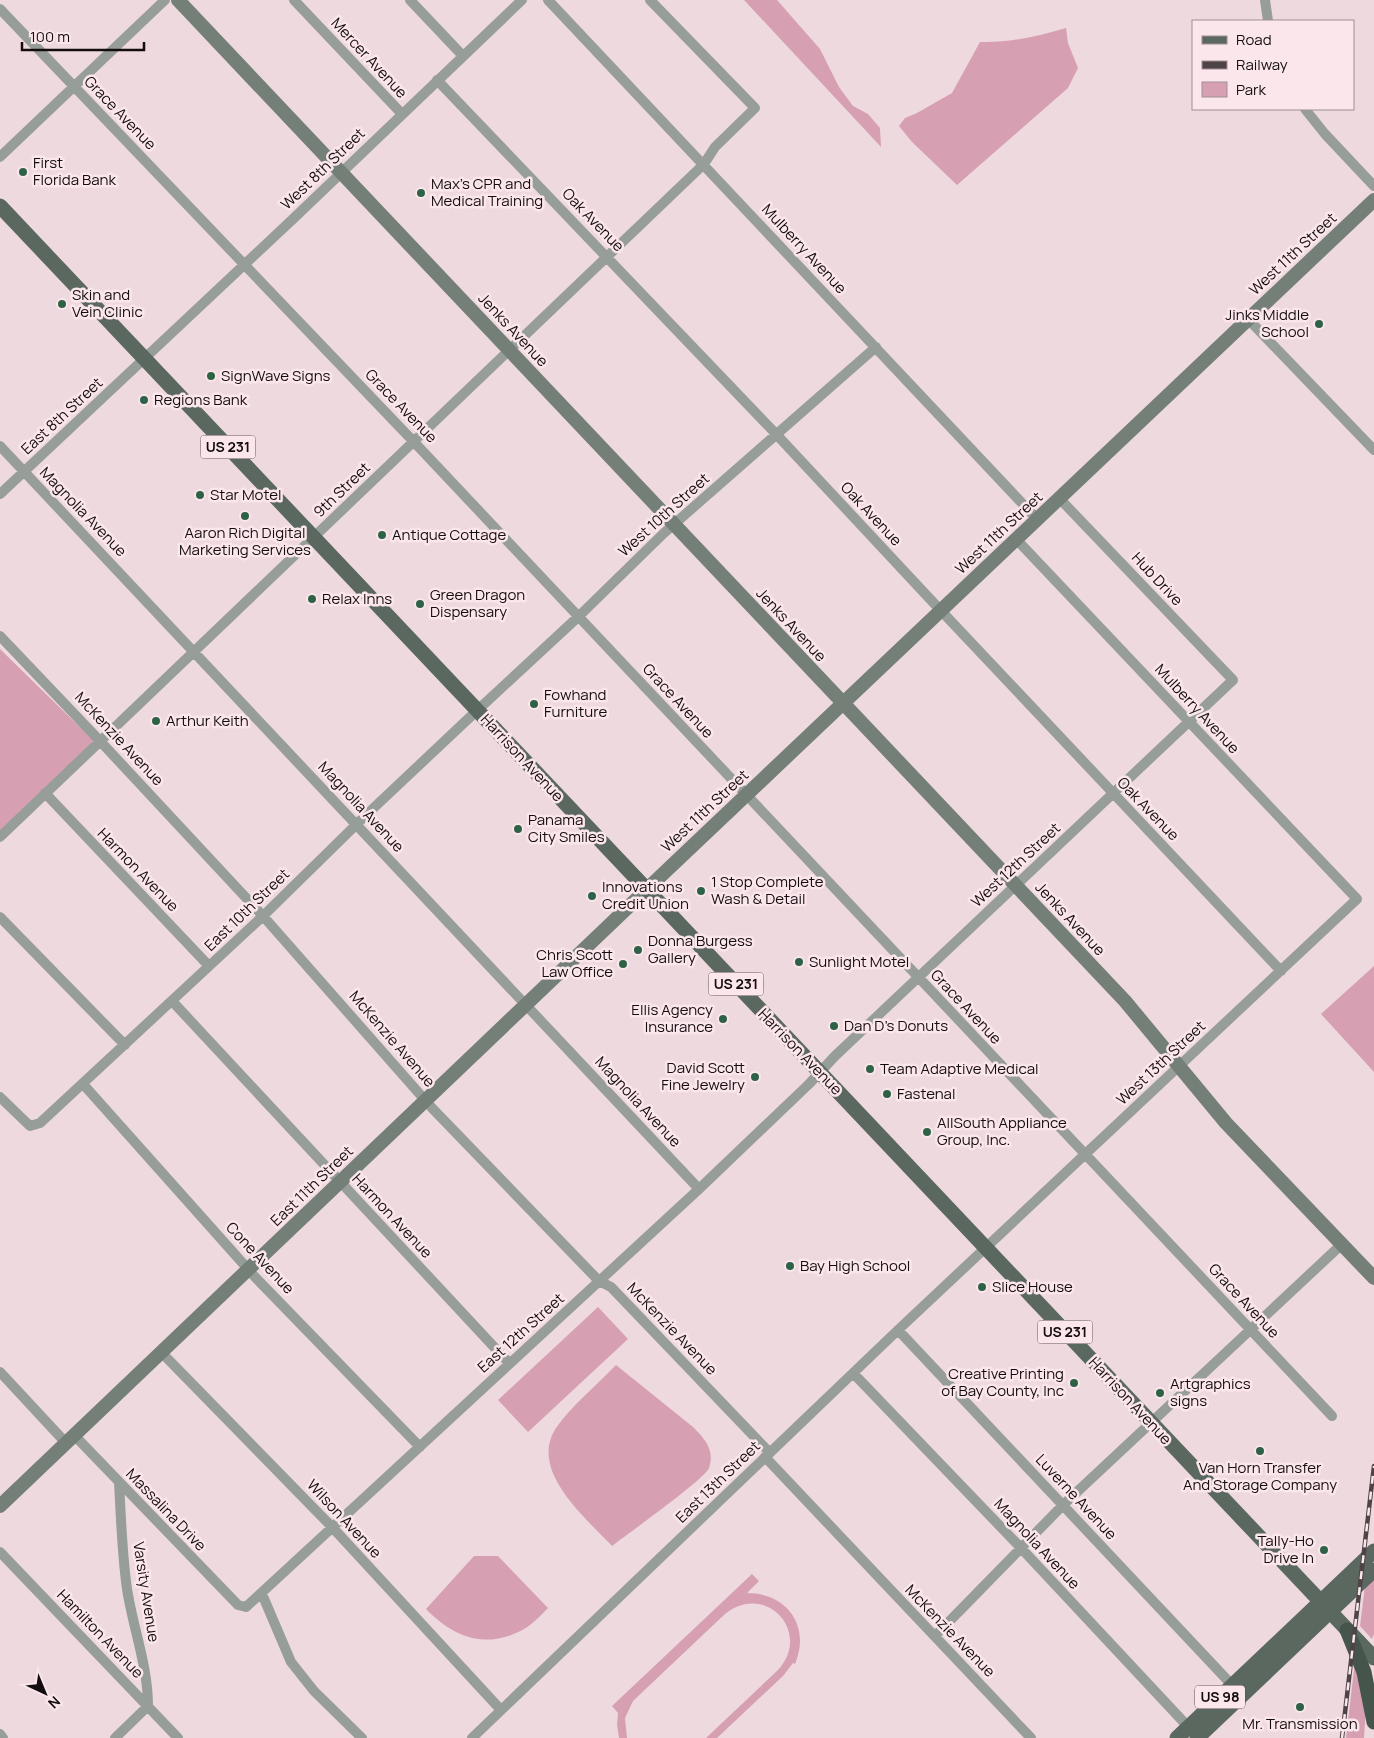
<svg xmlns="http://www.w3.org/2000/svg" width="1374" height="1738" viewBox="0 0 1374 1738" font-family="Manrope,sans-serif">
<rect width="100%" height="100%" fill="#eed9df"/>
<path fill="#d7a0b2" d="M 744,0 L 777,0 L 820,49 L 839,87 L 853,106 L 868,114 L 880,128 L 881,147 Z
M 1066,28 L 1068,43 L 1078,68 L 1068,88 L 957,185 L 912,142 L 899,126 L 905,118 L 917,113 L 952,93 L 980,42 C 1010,43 1038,36 1066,28 Z
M 0,649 L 94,741 L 0,831 Z
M 1374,966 L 1374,1072 L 1321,1014 Z
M 598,1307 L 628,1339 L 528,1432 L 498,1400 Z
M 616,1365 L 693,1427 C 705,1439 715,1450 709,1468 C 705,1479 626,1535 612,1546 C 586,1518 528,1471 556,1428 C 572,1405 597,1385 616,1365 Z
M 474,1556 L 498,1556 L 548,1608 C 541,1615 533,1624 524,1629 C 487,1650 454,1638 426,1609 Z
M 752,1574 L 759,1581 L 747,1593 C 787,1593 811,1626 795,1664 L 793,1663 L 783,1676 L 717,1738 L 706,1738 L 778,1670 C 813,1632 765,1581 725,1614 L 633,1701 L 625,1718 L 627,1738 L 619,1738 L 617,1724 L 618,1713 L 612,1706 Z
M 1374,1578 L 1374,1634 L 1372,1639 L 1360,1626 L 1365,1586 Z
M 1355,1661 L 1366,1706 L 1364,1738 L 1346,1738 Z"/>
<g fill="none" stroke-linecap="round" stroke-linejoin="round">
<path stroke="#979e99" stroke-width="10" d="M 294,0 L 402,114
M 410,0 L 463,56
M 548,0 L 1037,519
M 1265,0 L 1268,21
M 0,9 L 414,442 L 1332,1416
M 437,80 L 776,434 L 930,599 L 1281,971
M 1305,109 L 1325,134 L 1374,186
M 0,157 L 165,0
M 1248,319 L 1374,450
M 0,446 C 234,693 465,942 699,1189
M 0,494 L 294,218 L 522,0
M 0,636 L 100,741 L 263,916 L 432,1108 L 599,1281 L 611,1287 L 770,1453
M 45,793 L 209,966
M 0,837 L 704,164 L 715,147 L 755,108 L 650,0
M 0,917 L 125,1045
M 172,1001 L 509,1363
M 83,1084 L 255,1277 L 420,1447
M 0,1097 L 30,1126 L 40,1123 L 263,916 L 364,817 L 468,719 L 578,617 L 664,533 L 876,347
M 898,1330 L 1232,1685
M 161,1352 L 333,1528 L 501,1710
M 0,1372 L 66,1443
M 853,1373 L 1021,1548 L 1193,1732
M 74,1435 L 238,1605 L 246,1607 L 699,1189 L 809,1084 L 835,1056 L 1233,680 L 1059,498
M 765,1457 L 1031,1738
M 0,1552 L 178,1738
M 262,1594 L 291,1662 L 314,1691 L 362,1738
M 935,1636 L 1063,1505 L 1342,1244
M 0,1734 L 3,1738
M 115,1738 L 148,1706 C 148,1666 133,1628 127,1589 C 122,1554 121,1518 119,1482
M 472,1738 L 898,1330 L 1357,899 L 1016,539"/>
<path stroke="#747f78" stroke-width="14" d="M 178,0 L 1125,1001 L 1226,1123 L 1374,1278
M 0,1506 L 666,871 L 1374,200"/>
<path stroke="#5b6860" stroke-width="15" d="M 0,206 L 1374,1658
M 1177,1738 L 1374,1551
M 1197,1738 L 1374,1570"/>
<path stroke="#46554c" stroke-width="15" d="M 1347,1630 L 1364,1672 L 1374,1722"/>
<g stroke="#4e4346" stroke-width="4.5">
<path id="rail" d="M 1342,1738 L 1374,1466"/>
</g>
<use href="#rail" stroke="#fbe6ec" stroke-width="2.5" stroke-dasharray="8" stroke-linecap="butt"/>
</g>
<g fill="#2e6247" stroke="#fbe6ec" stroke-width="2">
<circle cx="23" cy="172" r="5"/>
<circle cx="421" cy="193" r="5"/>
<circle cx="62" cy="304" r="5"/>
<circle cx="1319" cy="324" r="5"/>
<circle cx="211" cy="376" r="5"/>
<circle cx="144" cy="400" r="5"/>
<circle cx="200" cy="495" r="5"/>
<circle cx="245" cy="516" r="5"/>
<circle cx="382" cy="535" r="5"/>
<circle cx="312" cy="599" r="5"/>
<circle cx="420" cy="604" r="5"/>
<circle cx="534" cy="704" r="5"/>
<circle cx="156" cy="721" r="5"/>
<circle cx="518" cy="829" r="5"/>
<circle cx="701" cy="891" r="5"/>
<circle cx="592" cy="896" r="5"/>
<circle cx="638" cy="950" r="5"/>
<circle cx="799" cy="962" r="5"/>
<circle cx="623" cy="964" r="5"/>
<circle cx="723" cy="1019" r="5"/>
<circle cx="834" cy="1026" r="5"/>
<circle cx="870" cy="1069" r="5"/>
<circle cx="755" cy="1077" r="5"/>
<circle cx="887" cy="1094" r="5"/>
<circle cx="927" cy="1132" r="5"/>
<circle cx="790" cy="1266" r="5"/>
<circle cx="982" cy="1287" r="5"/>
<circle cx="1074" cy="1383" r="5"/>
<circle cx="1160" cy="1393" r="5"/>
<circle cx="1260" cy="1451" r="5"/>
<circle cx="1324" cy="1550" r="5"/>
<circle cx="1300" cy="1707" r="5"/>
</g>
<g text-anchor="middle" stroke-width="5" stroke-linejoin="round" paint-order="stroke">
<g fill="#fbe6ec" stroke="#594e51" stroke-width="1">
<rect x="200.5" y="435.5" width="55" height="23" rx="4"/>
<rect x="708.5" y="972.5" width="55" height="23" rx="4"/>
<rect x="1037.5" y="1320.5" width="55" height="23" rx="4"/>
<rect x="1195" y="1685.5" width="50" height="23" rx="4"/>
</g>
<g font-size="14" font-weight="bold" fill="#140d0f">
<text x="228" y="452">US 231</text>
<text x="736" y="989">US 231</text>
<text x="1065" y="1337">US 231</text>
<text x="1220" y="1702">US 98</text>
</g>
<g font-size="15" fill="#140d0f" stroke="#fbe6ec">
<text transform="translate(369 58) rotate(47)" y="5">Mercer Avenue</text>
<text transform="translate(120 113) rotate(46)" y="5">Grace Avenue</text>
<text transform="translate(323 169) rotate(-44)" y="5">West 8th Street</text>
<text transform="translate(593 220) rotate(46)" y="5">Oak Avenue</text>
<text transform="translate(804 249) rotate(47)" y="5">Mulberry Avenue</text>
<text transform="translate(1293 254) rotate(-43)" y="5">West 11th Street</text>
<text transform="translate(513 330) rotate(47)" y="5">Jenks Avenue</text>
<text transform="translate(401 406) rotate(46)" y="5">Grace Avenue</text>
<text transform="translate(62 416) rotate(-43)" y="5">East 8th Street</text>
<text transform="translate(342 490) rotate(-44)" y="5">9th Street</text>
<text transform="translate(83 512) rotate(46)" y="5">Magnolia Avenue</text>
<text transform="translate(871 514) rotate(47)" y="5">Oak Avenue</text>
<text transform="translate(664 515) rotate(-42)" y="5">West 10th Street</text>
<text transform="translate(999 533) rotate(-43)" y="5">West 11th Street</text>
<text transform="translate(1157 579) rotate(47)" y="5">Hub Drive</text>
<text transform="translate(791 625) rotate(47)" y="5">Jenks Avenue</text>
<text transform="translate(678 701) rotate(47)" y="5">Grace Avenue</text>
<text transform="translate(1197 709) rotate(47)" y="5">Mulberry Avenue</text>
<text transform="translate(119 739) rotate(47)" y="5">McKenzie Avenue</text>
<text transform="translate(522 758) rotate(47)" y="5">Harrison Avenue</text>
<text transform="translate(361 807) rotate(47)" y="5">Magnolia Avenue</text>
<text transform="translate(1148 809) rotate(46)" y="5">Oak Avenue</text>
<text transform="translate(705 811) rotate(-43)" y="5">West 11th Street</text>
<text transform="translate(1016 865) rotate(-43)" y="5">West 12th Street</text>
<text transform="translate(138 870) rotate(46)" y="5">Harmon Avenue</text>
<text transform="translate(247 910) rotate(-44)" y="5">East 10th Street</text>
<text transform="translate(1070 919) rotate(47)" y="5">Jenks Avenue</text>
<text transform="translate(966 1007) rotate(47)" y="5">Grace Avenue</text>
<text transform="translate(392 1039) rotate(49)" y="5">McKenzie Avenue</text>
<text transform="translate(800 1052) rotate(46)" y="5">Harrison Avenue</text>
<text transform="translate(1161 1063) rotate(-43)" y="5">West 13th Street</text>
<text transform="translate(638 1102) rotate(47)" y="5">Magnolia Avenue</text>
<text transform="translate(312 1186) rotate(-44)" y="5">East 11th Street</text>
<text transform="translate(392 1216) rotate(47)" y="5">Harmon Avenue</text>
<text transform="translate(260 1258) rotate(47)" y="5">Cone Avenue</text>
<text transform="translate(1244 1301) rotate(47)" y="5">Grace Avenue</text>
<text transform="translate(672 1329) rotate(46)" y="5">McKenzie Avenue</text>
<text transform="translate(521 1333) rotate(-42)" y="5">East 12th Street</text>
<text transform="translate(1130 1401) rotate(47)" y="5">Harrison Avenue</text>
<text transform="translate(718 1482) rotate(-44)" y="5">East 13th Street</text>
<text transform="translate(1076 1497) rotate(47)" y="5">Luverne Avenue</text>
<text transform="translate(166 1510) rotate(46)" y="5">Massalina Drive</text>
<text transform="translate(344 1519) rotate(47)" y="5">Wilson Avenue</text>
<text transform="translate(1037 1544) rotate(47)" y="5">Magnolia Avenue</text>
<text transform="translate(146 1592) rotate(81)" y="5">Varsity Avenue</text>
<text transform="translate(950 1631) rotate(46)" y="5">McKenzie Avenue</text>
<text transform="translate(100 1634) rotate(46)" y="5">Hamilton Avenue</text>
</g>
<g font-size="15" fill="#140d0f" stroke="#fbe6ec" text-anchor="start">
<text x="33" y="168">First<tspan x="33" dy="17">Florida Bank</tspan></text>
<text x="431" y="189">Max's CPR and<tspan x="431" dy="17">Medical Training</tspan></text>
<text x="72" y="300">Skin and<tspan x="72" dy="17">Vein Clinic</tspan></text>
<text x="1309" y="320" text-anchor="end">Jinks Middle<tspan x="1309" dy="17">School</tspan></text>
<text x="221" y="381">SignWave Signs</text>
<text x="154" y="405">Regions Bank</text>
<text x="210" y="500">Star Motel</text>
<text x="245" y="538" text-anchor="middle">Aaron Rich Digital<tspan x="245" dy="17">Marketing Services</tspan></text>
<text x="392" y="540">Antique Cottage</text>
<text x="430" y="600">Green Dragon<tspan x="430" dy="17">Dispensary</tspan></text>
<text x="322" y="604">Relax Inns</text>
<text x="544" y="700">Fowhand<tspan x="544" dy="17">Furniture</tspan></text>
<text x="166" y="726">Arthur Keith</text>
<text x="528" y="825">Panama<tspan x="528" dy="17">City Smiles</tspan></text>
<text x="711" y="887">1 Stop Complete<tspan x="711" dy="17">Wash &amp; Detail</tspan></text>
<text x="602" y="892">Innovations<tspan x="602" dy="17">Credit Union</tspan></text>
<text x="648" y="946">Donna Burgess<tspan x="648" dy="17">Gallery</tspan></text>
<text x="613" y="960" text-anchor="end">Chris Scott<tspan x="613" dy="17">Law Office</tspan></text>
<text x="809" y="967">Sunlight Motel</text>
<text x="713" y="1015" text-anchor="end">Ellis Agency<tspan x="713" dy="17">Insurance</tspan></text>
<text x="844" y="1031">Dan D's Donuts</text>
<text x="745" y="1073" text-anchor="end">David Scott<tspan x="745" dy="17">Fine Jewelry</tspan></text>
<text x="880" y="1074">Team Adaptive Medical</text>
<text x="897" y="1099">Fastenal</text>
<text x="937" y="1128">AllSouth Appliance<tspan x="937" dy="17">Group, Inc.</tspan></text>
<text x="800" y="1271">Bay High School</text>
<text x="992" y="1292">Slice House</text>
<text x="1064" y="1379" text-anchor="end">Creative Printing<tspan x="1064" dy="17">of Bay County, Inc</tspan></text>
<text x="1170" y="1389">Artgraphics<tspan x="1170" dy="17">signs</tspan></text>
<text x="1260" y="1473" text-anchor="middle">Van Horn Transfer<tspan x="1260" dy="17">And Storage Company</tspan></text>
<text x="1314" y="1546" text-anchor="end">Tally-Ho<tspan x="1314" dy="17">Drive In</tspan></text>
<text x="1300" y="1729" text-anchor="middle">Mr. Transmission</text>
</g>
</g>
<rect x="1192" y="20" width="162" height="90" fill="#fbe6ec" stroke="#9f8f94"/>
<rect x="1202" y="36" width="25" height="8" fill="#5b6860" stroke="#9f8f94"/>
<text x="1236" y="45" font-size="15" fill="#140d0f">Road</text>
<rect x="1202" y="61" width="25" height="8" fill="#4e4346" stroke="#9f8f94"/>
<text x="1236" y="70" font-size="15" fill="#140d0f">Railway</text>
<rect x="1202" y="82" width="25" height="15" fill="#d7a0b2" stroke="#9f8f94"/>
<text x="1236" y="95" font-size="15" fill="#140d0f">Park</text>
<g transform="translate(45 1693) rotate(136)" stroke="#fbe6ec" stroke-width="4" paint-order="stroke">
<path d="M0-4L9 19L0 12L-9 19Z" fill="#140d0f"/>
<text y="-8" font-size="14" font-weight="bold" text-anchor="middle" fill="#140d0f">N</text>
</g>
<path d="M22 42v8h122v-8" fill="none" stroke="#140d0f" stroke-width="2.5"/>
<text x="30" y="42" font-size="15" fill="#140d0f" stroke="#fbe6ec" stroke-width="4" paint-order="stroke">100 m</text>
</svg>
